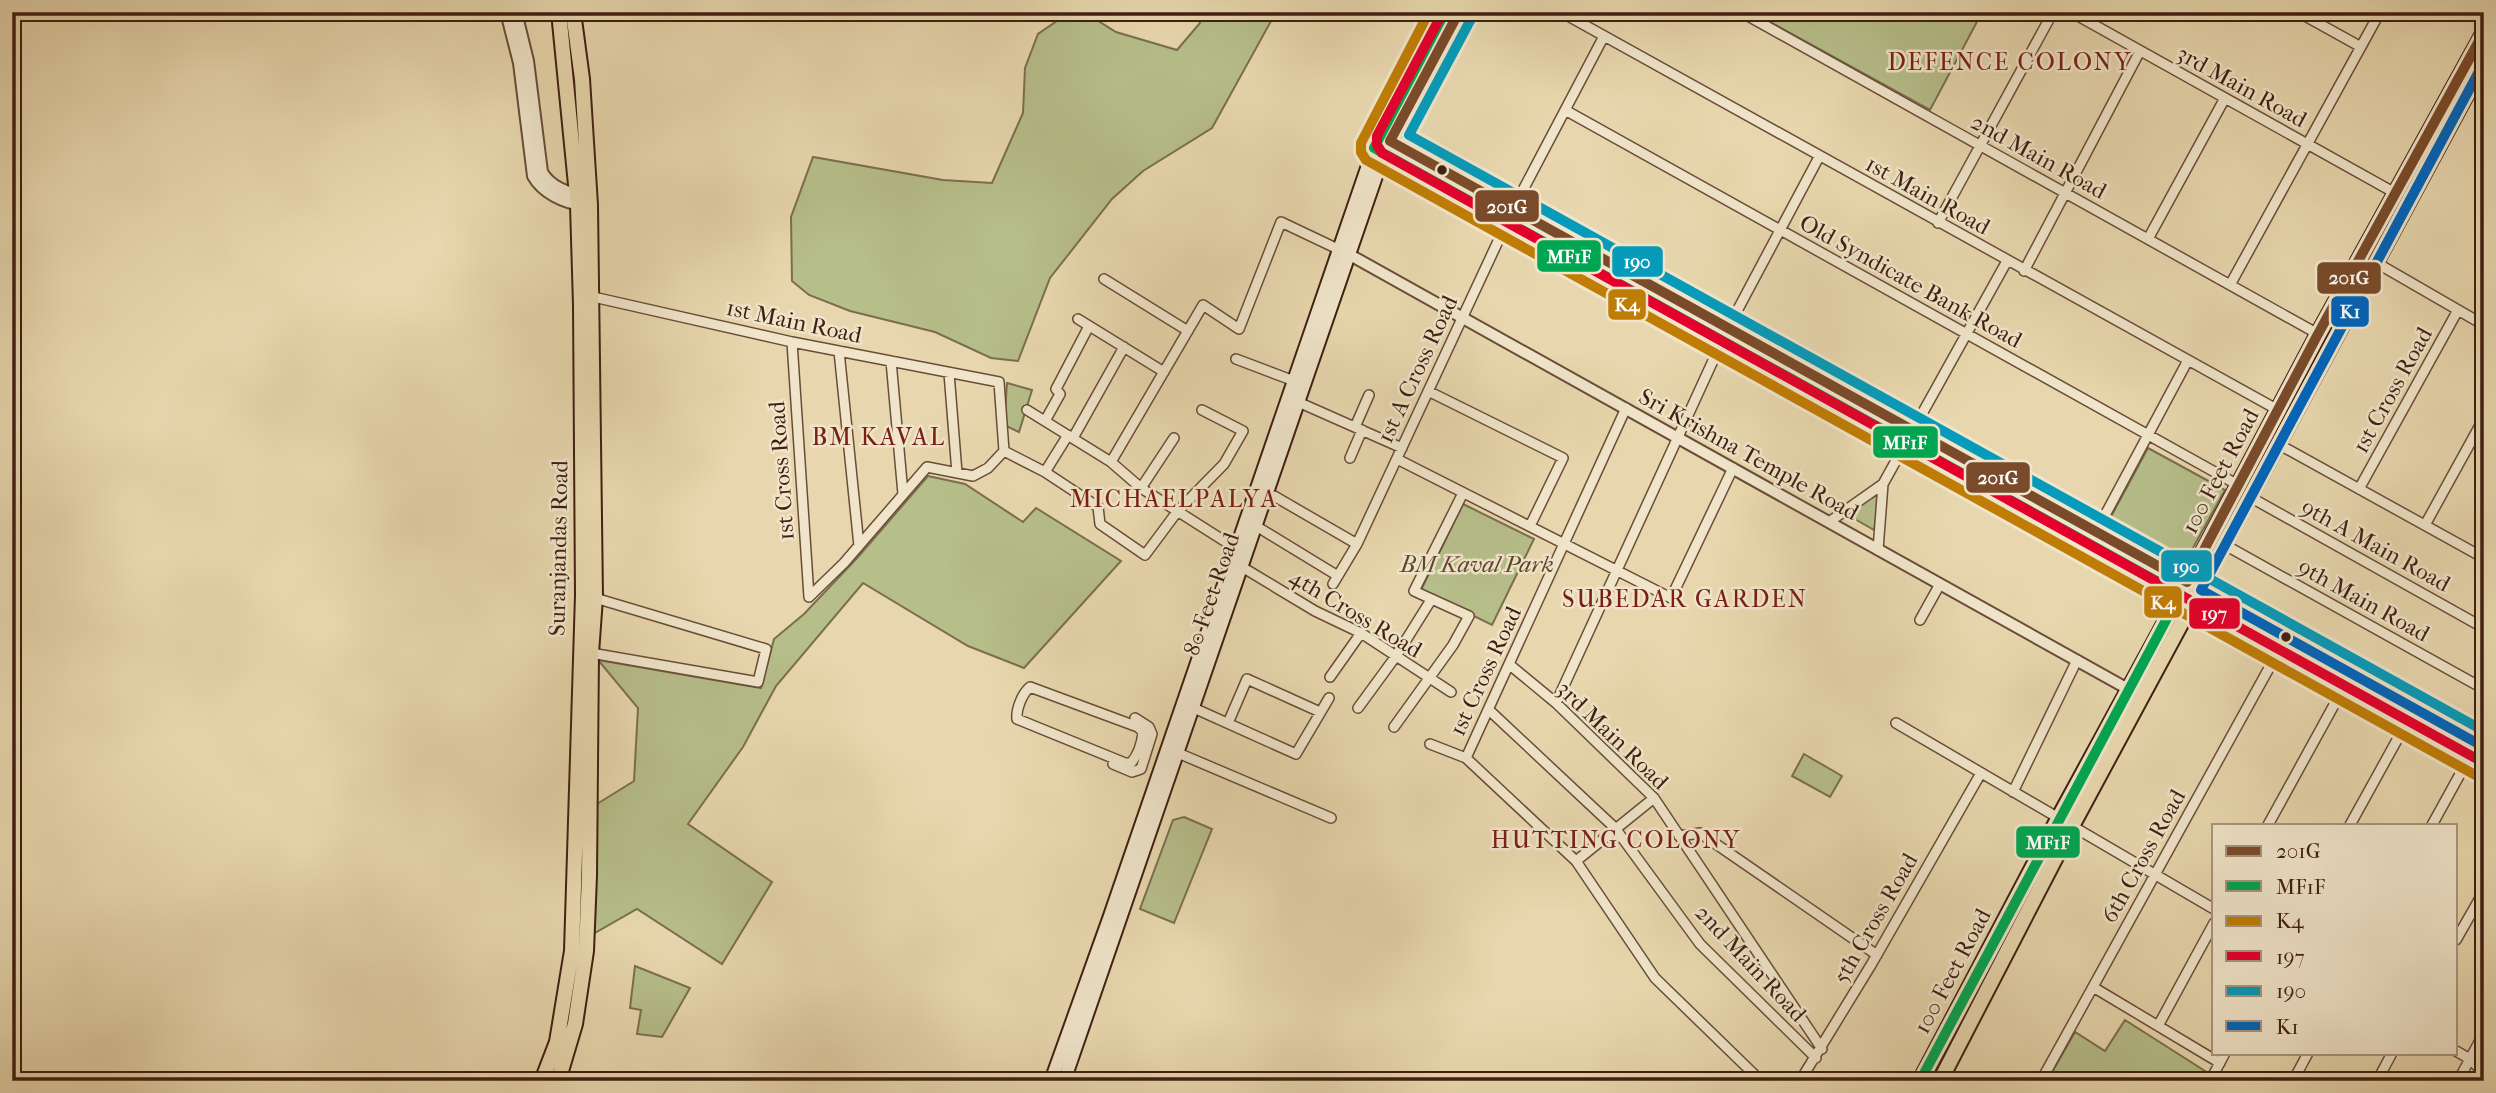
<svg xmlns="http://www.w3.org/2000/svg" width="2496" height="1093" viewBox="0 0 2496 1093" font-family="'IM FELL French Canon',serif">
<rect width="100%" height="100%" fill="#e8d7ae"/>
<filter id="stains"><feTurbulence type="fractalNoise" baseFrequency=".00286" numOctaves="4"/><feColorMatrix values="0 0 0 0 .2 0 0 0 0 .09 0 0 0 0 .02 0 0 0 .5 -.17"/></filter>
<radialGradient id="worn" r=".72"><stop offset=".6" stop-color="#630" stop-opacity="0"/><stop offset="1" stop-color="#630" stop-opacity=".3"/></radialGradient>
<path fill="#b6be8a" stroke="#7b6e4e" stroke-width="2" d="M 1070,12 L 1084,12 L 1116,32 L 1177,50 L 1200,23 L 1196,12 L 1276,12 L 1212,128 L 1143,171 L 1112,199 L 1050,278 L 1018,361 L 991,358 L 935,332 L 850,311 L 809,295 L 792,281 L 791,217 L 813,157 L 943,180 L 992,183 L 1023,113 L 1025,68 L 1038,34 Z
M 1752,12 L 1964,12 L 1978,20 L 1930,110 Z
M 1007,383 L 1032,390 L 1019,432 L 1004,425 Z
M 2148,448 L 2225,490 L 2183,566 L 2107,524 Z
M 928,476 L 965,484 L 1023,522 L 1036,508 L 1121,561 L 1024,668 L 968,646 L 863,583 L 776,686 L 743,747 L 688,824 L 772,882 L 722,964 L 637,909 L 593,934 L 597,804 L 634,781 L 638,708 L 598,660 L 761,688 L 774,639 L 804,614 L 858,557 Z
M 1876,491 L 1880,494 L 1874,530 L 1846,514 Z
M 1463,504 L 1534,539 L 1492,625 L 1421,590 Z
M 1804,754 L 1842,776 L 1830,797 L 1792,776 Z
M 1184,817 L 1212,829 L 1174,923 L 1140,909 L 1173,820 Z
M 635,966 L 690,988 L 662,1037 L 637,1034 L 641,1010 L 630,1008 Z
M 2125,1020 L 2205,1071 L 2199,1081 L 2047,1081 L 2075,1032 L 2105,1051 Z"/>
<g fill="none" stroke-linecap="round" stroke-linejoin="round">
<path stroke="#c6b28f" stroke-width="12" stroke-dasharray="12 6" stroke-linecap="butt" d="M 2412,707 L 2484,747
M 2406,719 L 2484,764"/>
<g stroke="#6a4c38" stroke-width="12">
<path id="minor" d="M 1561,12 L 2278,410
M 1741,12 L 2318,334
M 2071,12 L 2395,193
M 2298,12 L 2361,47
M 1579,22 L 1584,12
M 1565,110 L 2238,485
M 1938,223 L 2053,12
M 2148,239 L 2225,98
M 2375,262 L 2484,325
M 2024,271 L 2140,51
M 1104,279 L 1188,331
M 2230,285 L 2380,12
M 589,296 L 792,342 L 999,382 L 1004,451
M 1078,319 L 1164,372
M 792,342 L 809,597
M 839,351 L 859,546
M 1236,359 L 1294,381
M 891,361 L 903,494
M 949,373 L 957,473
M 1428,391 L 1563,458 L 1530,526
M 1298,402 L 1402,448
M 1027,410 L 1111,462 L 1141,488 L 1237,549
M 1045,421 L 1060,394 L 1056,389 L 1089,326
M 1355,427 L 1369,395
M 1073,438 L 1124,347
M 2278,444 L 2484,558
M 1004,451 L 1045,472 L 1098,507 L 1100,524 L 1145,555 L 1177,512 L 1224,464 L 1243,431 L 1202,410
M 1350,458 L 1362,430
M 1397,459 L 1671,598 L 1733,468
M 1111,462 L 1203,305 L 1239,329 L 1281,222 L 1342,251
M 1045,472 L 1068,435
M 1141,488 L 1174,438
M 2359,489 L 2458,310
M 1274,496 L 1357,544
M 2250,497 L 2484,628
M 1829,522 L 1883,484
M 2425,525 L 2484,418
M 1256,526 L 1338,576
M 2096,532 L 2187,362
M 2225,545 L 2484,689
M 1878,550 L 1883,484 L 2007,261
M 1242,567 L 1315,611 L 1361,633 L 1451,692
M 1333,584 L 1357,544 L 1513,209 L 1604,36
M 809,597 L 844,563 L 927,467 L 973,476 L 988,468 L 1004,451
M 1920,620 L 1940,584
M 591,653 L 758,682 L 766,649 L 595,598
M 1510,665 L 1556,703 L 1654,798 L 1822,1049
M 1330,677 L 1361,633
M 1030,687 L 1138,727 L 1143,732 C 1142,742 1138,755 1131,763 L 1125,763 L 1017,719 C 1016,709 1022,694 1030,687 Z
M 1556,703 L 1728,328 L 1819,157
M 1187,705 L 1296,754 L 1329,698
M 1358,708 L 1396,656 L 1431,600
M 1489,710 L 1615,828 L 1700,944 L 1816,1058
M 1228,723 L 1247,679 L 1320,712
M 1896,723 L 2214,909
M 1394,727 L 1453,645 L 1469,616 L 1414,591 L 1463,493
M 2476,743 L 2484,728
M 1430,744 L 1466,758 L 1576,861 L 1655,978 L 1761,1081
M 1178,753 L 1331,818
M 1466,758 L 1626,408
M 1113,764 L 1132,772 L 1141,769 L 1152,734 L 1149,727 L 1135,718
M 2013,792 L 2077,660
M 2268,825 L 2345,685
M 2350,825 L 2408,720
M 2432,825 L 2470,756
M 1679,836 L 1700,833 L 1877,955
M 1576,861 L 1654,798
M 2456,940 L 2484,891
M 2093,987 L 2220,1063
M 2158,1026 L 2214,923
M 2456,1051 L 2470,1059 L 2484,1073
M 1800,1081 L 1871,965 L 1981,773
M 2041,1081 L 2279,650
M 2210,1081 L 2225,1053
M 2293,1081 L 2308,1053
M 2377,1081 L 2392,1053
M 2458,1081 L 2484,1033"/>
</g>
<g stroke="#6a4c38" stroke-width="14">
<path id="tertiary" d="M 506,12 L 519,63 L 533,176 C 542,192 564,204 584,205
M 516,12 L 528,61 L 542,172 C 550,186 567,193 582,195
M 1350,255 L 2128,689"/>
</g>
<g stroke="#401e11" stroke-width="16">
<path id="secondary" d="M 1380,136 L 2412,707
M 1374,148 L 1904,444 L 2406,719
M 1051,1081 L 1110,916 L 1374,148 L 1445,12
M 1064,1081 L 1384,153 L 1459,12"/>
</g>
<g stroke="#401e11" stroke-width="18">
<path id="primary" d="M 542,1081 L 557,1042 L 572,951 L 583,595 L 581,305 L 578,205 L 559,12
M 558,1081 L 575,1024 L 586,951 L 589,876 L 591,653 L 595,598 L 590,205 L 582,79 L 573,12
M 1920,1081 L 2058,819 L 2187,582 L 2318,334 L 2484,32
M 1940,1081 L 2072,826 L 2484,62"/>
</g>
<use href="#minor" stroke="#f0e5ca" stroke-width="9"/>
<use href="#tertiary" stroke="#f0e5ca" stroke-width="10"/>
<use href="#secondary" stroke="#f0e5ca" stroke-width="12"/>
<use href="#primary" stroke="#e8d7ae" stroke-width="14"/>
<g stroke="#f0e5ca" stroke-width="16">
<path id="bus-1" d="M 1459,12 L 1390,141 L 2187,582 L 2318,334 L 2484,32"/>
</g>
<g stroke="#f0e5ca" stroke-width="16">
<path id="bus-2" d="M 1445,12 L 1374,148 L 2180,594 L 1920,1081"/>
</g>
<g stroke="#f0e5ca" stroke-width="16">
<path id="bus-3" d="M 1429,12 L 1361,143 L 1361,152 L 1366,160 L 2477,776"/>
</g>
<g stroke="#f0e5ca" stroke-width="16">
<path id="bus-4" d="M 1443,12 L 1377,136 L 1377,145 L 1382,153 L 2477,759"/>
</g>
<g stroke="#f0e5ca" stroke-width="16">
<path id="bus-5" d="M 1471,19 L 1409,135 L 2484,731"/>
</g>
<g stroke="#f0e5ca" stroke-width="16">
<path id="bus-6" d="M 2484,62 L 2201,590 L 2484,747"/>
</g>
<use href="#bus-1" stroke="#7a4b2a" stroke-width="10"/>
<use href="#bus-2" stroke="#00a651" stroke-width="10"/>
<use href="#bus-3" stroke="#c07d05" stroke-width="10"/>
<use href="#bus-4" stroke="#e4002b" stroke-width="10"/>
<use href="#bus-5" stroke="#069bbb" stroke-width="10"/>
<use href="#bus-6" stroke="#0065bd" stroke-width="10"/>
</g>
<g fill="#401e11" stroke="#f0e5ca" stroke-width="2.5">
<circle cx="1442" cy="170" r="6"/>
<circle cx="2286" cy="637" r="6"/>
</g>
<g text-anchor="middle" stroke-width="5" stroke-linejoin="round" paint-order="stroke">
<g font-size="23" fill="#401e11" stroke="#f0e5ca">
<text transform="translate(2242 86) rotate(29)" y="8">3rd Main Road</text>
<text transform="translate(2039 156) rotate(29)" y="8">2nd Main Road</text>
<text transform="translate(1928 195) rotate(29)" y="8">1st Main Road</text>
<text transform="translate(1911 281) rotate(29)" y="8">Old Syndicate Bank Road</text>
<text transform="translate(794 321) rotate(12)" y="8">1st Main Road</text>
<text transform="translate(1417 369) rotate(-65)" y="8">1st A Cross Road</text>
<text transform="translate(2392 390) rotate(-61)" y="8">1st Cross Road</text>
<text transform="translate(1749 454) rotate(29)" y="8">Sri Krishna Temple Road</text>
<text transform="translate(781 471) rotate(-94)" y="8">1st Cross Road</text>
<text transform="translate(2220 471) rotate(-62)" y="8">100 Feet Road</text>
<text transform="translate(2376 545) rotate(29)" y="8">9th A Main Road</text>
<text transform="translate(558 548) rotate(-89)" y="8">Suranjandas Road</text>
<text transform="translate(1211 594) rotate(-71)" y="8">80 Feet Road</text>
<text transform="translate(2364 600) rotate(29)" y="8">9th Main Road</text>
<text transform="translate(1356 613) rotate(31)" y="8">4th Cross Road</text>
<text transform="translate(1485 671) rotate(-65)" y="8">1st Cross Road</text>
<text transform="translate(1613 735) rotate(44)" y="8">3rd Main Road</text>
<text transform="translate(2143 856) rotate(-61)" y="8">6th Cross Road</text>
<text transform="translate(1875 918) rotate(-60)" y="8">5th Cross Road</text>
<text transform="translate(1751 963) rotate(47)" y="8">2nd Main Road</text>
<text transform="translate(1952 971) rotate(-62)" y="8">100 Feet Road</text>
</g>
<g font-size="23" font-style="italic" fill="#5e462f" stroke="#f0e5ca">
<text x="1477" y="572">BM Kaval Park</text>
</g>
<g font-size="24" letter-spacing="2" fill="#7a1f14" stroke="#f0e5ca">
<text x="2010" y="70">DEFENCE COLONY</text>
<text x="879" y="445">BM KAVAL</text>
<text x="1174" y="507">MICHAELPALYA</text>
<text x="1685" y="607">SUBEDAR GARDEN</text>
<text x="1616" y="848">HUTTING COLONY</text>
</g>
</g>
<g stroke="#f0e5ca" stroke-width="2.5">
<rect x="1474" y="189" width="66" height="34" rx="7" fill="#7a4b2a"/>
<rect x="1536" y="239" width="66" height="34" rx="7" fill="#00a651"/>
<rect x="1611" y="245" width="53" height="33" rx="7" fill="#069bbb"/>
<rect x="2316" y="261" width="66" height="34" rx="7" fill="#7a4b2a"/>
<rect x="1607" y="288" width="40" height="33" rx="7" fill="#c07d05"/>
<rect x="2330" y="295" width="40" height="33" rx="7" fill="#0065bd"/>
<rect x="1872" y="425" width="67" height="34" rx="7" fill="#00a651"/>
<rect x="1965" y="461" width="66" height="33" rx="7" fill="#7a4b2a"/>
<rect x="2160" y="549" width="53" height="34" rx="7" fill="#069bbb"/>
<rect x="2143" y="585" width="40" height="34" rx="7" fill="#c07d05"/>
<rect x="2188" y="597" width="53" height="33" rx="7" fill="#e4002b"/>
<rect x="2015" y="825" width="66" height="34" rx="7" fill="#00a651"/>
</g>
<g font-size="19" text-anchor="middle" font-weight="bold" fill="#fff">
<text x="1507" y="213">201G</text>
<text x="1569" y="263">MF1F</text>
<text x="1637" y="268">190</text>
<text x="2349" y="284">201G</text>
<text x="1627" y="311">K4</text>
<text x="2350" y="318">K1</text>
<text x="1905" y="449">MF1F</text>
<text x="1998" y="484">201G</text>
<text x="2186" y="573">190</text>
<text x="2163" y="609">K4</text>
<text x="2214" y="620">197</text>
<text x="2048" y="849">MF1F</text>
</g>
<rect width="2496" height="1093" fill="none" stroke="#e8d7ae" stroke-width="42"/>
<rect x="14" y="14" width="2468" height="1065" fill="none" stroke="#401e11" stroke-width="3.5"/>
<rect x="21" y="21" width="2454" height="1051" fill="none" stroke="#401e11" stroke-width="2"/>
<rect x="2212" y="824" width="245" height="231" fill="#f0e5ca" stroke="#aa9580" stroke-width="2"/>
<rect x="2226" y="846" width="35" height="10" fill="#7a4b2a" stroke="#aa9580" stroke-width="2"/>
<text x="2276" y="858" font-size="21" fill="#401e11">201G</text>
<rect x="2226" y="881" width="35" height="10" fill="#00a651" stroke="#aa9580" stroke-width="2"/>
<text x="2276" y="894" font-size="21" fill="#401e11">MF1F</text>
<rect x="2226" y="916" width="35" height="10" fill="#c07d05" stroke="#aa9580" stroke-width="2"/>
<text x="2276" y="928" font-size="21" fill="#401e11">K4</text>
<rect x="2226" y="951" width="35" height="10" fill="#e4002b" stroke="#aa9580" stroke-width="2"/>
<text x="2276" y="964" font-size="21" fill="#401e11">197</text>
<rect x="2226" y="986" width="35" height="10" fill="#069bbb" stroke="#aa9580" stroke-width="2"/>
<text x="2276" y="998" font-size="21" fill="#401e11">190</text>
<rect x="2226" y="1021" width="35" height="10" fill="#0065bd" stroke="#aa9580" stroke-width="2"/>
<text x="2276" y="1034" font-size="21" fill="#401e11">K1</text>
<rect width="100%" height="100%" filter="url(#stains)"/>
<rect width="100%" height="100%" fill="url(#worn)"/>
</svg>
